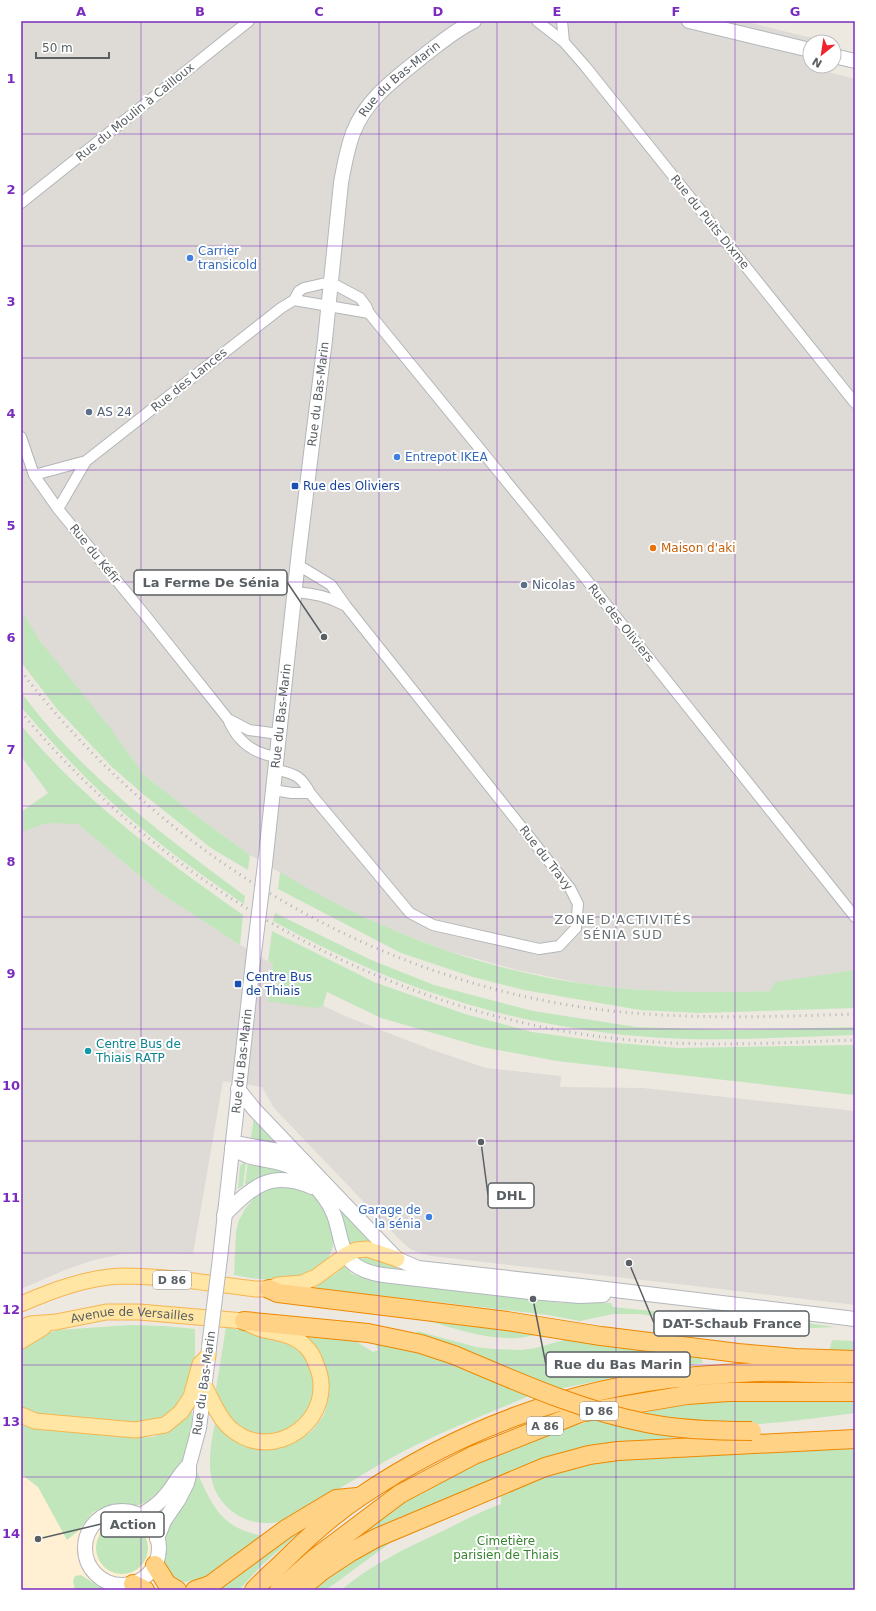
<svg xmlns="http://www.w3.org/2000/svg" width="876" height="1611" viewBox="0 0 876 1611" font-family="'DejaVu Sans',sans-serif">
<rect width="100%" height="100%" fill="#ede9e1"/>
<path fill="#fff0d4" d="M 21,1449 L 181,1466 L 162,1540 L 152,1590 L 21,1590 Z"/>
<path fill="#dedbd6" d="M 21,21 L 743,21 L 816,39 L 816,42 L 810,42 L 810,66 L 812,66 L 812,68 L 855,79 L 855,981 L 776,991 L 722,993 L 658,992 L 585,984 L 517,970 L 448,951 L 390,929 L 318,895 L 250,855 L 198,817 L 144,775 L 21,631 Z
M 63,811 L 160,893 L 237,943 L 273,964 L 279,985 L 345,1016 L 430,1049 L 486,1068 L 561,1076 L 560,1087 L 643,1088 L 855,1111 L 855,1305 L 678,1284 L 431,1256 L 419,1253 L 409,1248 L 401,1241 L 274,1108 L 262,1087 L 223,1081 L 193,1254 L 148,1253 L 122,1254 L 94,1260 L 65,1270 L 21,1289 L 21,812 Z"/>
<path fill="#c1e6bc" d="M 21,610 L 40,641 L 111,729 L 144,775 L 198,817 L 250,855 L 248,870 L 211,848 L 143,794 L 112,767 L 57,709 L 21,662 Z
M 21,692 C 81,774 164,836 245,896 L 244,904 C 209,880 174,856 141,828 C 97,792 58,750 21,707 Z
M 21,725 C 83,801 164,859 243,915 L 240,945 L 160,893 L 78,824 L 47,823 L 21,832 L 21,812 L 48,793 L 21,756 Z
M 280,872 C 373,928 477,969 586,984 C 647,993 709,993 770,991 L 775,982 L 855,970 L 855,1008 L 698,1013 L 640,1010 L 524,990 L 473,977 L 401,953 L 278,889 Z
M 275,913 L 369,959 L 434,985 L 533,1011 L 636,1027 L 730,1030 L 855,1027 L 855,1035 C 783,1037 709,1043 637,1036 C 503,1024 391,986 273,921 Z
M 272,931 L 374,982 L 465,1014 L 532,1032 L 605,1042 L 679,1048 L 855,1045 L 855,1095 L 557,1061 L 482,1047 L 381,1018 L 327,992 L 323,1006 L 315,1008 L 267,1001 L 279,983 L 271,981 L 273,964 L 268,961 Z
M 254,1118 L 281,1144 L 253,1140 L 251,1137 Z
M 244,1162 L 246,1162 L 243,1186 L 238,1189 L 240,1166 Z
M 248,1162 L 282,1170 L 283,1172 L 247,1186 L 245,1183 Z
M 284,1185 C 292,1187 301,1188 308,1192 C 319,1198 333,1220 334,1232 C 335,1246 328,1266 315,1272 C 288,1285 262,1280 234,1275 L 236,1231 L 239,1220 L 245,1209 L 260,1191 L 274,1186 Z
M 336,1204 L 375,1242 L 350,1245 L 349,1244 L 343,1218 Z
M 361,1255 L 381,1260 L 406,1272 L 372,1268 L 358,1259 Z
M 345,1266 L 352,1274 L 364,1278 L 562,1303 L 611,1303 L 613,1307 L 790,1325 L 800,1322 L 835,1327 L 773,1330 L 638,1314 L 613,1314 L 580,1321 L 548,1315 L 316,1288 L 317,1284 L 334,1275 Z
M 415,1317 L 542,1333 C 531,1336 520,1339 509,1338 C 477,1338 445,1325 415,1317 Z
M 130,1325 L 164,1326 L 195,1329 L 195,1355 L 193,1379 L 176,1410 L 158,1421 L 119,1424 L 31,1413 L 21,1408 L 21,1348 L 45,1334 L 58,1330 Z
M 226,1327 L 264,1335 L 286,1342 L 301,1351 L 309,1363 L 316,1394 L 306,1418 L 281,1436 L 249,1434 L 235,1426 L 222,1411 L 216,1389 Z
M 417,1331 L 476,1347 L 494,1349 L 521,1350 L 536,1348 L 571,1338 L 698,1352 L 703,1363 L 651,1370 L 558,1389 L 416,1337 Z
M 305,1332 L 352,1339 L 373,1352 L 378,1350 L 376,1344 L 432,1356 L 480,1374 L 529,1396 C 486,1414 443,1431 402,1452 C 372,1468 344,1486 315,1503 C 307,1508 293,1519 284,1521 C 261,1526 242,1522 226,1506 C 204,1484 209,1451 215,1423 L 227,1435 L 288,1444 L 300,1439 L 312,1431 L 324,1415 L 329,1395 L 328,1381 L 303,1336 Z
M 832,1340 L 855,1341 L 855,1352 L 829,1351 Z
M 855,1400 L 855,1413 C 814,1418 772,1425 730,1425 C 701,1425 671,1418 643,1413 C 674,1404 704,1403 736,1401 C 776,1400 815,1400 855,1400 Z
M 192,1411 L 192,1425 L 188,1447 L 181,1466 L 158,1492 L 147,1502 L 139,1505 L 111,1505 L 93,1512 L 79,1530 L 67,1540 L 38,1487 L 21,1474 L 21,1422 L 37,1427 L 101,1435 L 153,1437 L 172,1429 Z
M 593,1420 L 621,1426 L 688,1436 L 624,1443 L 337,1549 L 382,1515 L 458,1471 L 547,1434 Z
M 855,1448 L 855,1590 L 341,1590 C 372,1564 408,1547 445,1530 C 463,1521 482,1511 501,1504 L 501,1495 L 390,1543 L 326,1590 L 311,1590 L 358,1556 L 546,1472 L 626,1458 Z
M 197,1472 C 213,1508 222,1528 263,1536 L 206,1578 L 184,1582 L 167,1577 L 161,1569 L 164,1547 L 162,1539 L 164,1527 L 190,1490 Z
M96 1548a26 26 0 1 1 52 0a26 26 0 1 1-52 0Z
M 295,1530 L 299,1533 L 262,1565 L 239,1590 L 213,1590 Z
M 81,1575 L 104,1590 L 75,1590 L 73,1581 L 75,1576 Z"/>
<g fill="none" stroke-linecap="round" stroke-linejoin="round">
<g stroke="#b2b5b9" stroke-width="12">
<path id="street" d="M 537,21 L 564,42 L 585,66 L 855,403
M 562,21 L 564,42
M 21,203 L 249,21
M 294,300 L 369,313
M 21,437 L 34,475 L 58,509 L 145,615 L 228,719 C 237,741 252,753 276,757
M 34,475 L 86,461
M 58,509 L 86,461 L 281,308 L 294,300 L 299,291 L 304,288 L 330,282 L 360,298 L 366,306 L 369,313 L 582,574 L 855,917
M 295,592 C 315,594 327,596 344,605
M 228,719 L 249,730 L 279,734
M 275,769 C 294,774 301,775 310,793 L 410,913 L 433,925 L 539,949 L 559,946 L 576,928 L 578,904 L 570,888 L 346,606 L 331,585 L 298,565
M 273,790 L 292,793 L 310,793"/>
</g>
<g stroke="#b3b7bc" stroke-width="16">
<g id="secondary">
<path d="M 689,21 L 810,50"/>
<path d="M 834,56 L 855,61"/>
<path id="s1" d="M 265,864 L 299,551 L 325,340 L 341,183 C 344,166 347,149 353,133 C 366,99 395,79 422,57 C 439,44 455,30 474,21"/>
<path d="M 238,1089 L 254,1109 L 397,1259 L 418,1268 L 581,1286 L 855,1319"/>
<path d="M 232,1148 C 237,1151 243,1154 248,1156 C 263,1161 279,1160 293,1168 C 305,1174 316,1186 324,1197 C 350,1230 327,1267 383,1275 L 530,1292 L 580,1296 L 603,1295"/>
<path d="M 232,1148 L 240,1144 L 296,1154"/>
<path d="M 224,1215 C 252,1187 271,1169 312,1187"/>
<path id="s2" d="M 220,1258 L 254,953"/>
<circle cx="122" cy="1548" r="37"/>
<path d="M 140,1516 C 149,1510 158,1505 165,1496 C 174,1486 179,1474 189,1465"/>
<path d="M 157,1539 L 164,1521 L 179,1499 L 187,1483 L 189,1475 L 189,1465 L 199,1428 L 209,1349"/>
</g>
</g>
<g stroke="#f7b550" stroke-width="17">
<g id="primary">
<path d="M 21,1304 C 53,1290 88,1277 123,1276 C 167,1276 213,1284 256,1289 L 269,1289 L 278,1285 L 302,1283 L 316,1277 L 346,1255 L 356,1250 L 367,1249 L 397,1259"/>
<path id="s3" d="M 21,1328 L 30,1324 L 56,1322 L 106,1312 L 139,1312 L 244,1321 C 263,1335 291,1329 307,1348 C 311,1352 314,1358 316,1364 C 340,1417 274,1467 230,1428 C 218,1417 212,1400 205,1387"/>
<path d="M 21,1341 L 44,1327"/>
<path d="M 21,1415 L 35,1421 L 135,1430 L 165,1425 L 181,1412 L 191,1397 L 200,1364 L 208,1356"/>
</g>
</g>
<g stroke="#e80" stroke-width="20">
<path id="highway" d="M 269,1289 L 278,1293 L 507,1321 L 601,1336 L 738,1353 L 795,1358 L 855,1360
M 244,1321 L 368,1333 L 421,1344 L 454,1355
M 155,1565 L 167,1584 L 177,1590
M 133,1584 L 145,1590
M 195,1590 L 210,1585 L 286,1529 L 336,1499 L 357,1497
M 254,1590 C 264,1579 275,1570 285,1560 C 308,1537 334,1514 361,1496 C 457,1431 570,1388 686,1377 C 710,1375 735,1373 759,1372 C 791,1371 823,1375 855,1373
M 279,1590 L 315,1558 L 400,1494 L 474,1455 L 580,1413 L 687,1395 L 728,1392 L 855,1392
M 299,1590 L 322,1571 L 351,1552 L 376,1538 L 407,1525 L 545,1467 L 589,1455 L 618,1451 L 855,1439"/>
</g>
<use href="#street" stroke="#fff" stroke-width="10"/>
<use href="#secondary" stroke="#fff" stroke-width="14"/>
<use href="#primary" stroke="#ffe6a4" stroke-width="15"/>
<use href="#highway" stroke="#ffd286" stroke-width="18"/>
<path stroke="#b1b2b3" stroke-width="3" stroke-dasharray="1 5" stroke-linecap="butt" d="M 21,671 C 159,851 368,979 595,1009 C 681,1020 768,1017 855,1014
M 21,712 C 167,888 383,1011 611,1038 C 692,1048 773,1043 855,1040"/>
<g stroke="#b3b7bc" stroke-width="16" stroke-linecap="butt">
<path id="secondary-bridge" d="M 254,953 L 265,864
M 209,1347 L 220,1258"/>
</g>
<g stroke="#e80" stroke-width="20" stroke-linecap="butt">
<path id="highway-bridge" d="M 454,1355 C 516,1381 579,1410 646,1423 C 681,1430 717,1431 752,1431"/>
</g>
<use href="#secondary-bridge" stroke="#fff" stroke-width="14"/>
<use href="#highway-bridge" stroke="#ffd286" stroke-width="18"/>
</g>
<path fill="none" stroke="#7b2cbf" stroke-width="1" stroke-opacity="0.55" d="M 141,21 L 141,1590M 260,21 L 260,1590M 379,21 L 379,1590M 497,21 L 497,1590M 616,21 L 616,1590M 735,21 L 735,1590M 21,134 L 855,134M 21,246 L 855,246M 21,358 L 855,358M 21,470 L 855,470M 21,582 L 855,582M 21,694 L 855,694M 21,806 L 855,806M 21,917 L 855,917M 21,1029 L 855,1029M 21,1141 L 855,1141M 21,1253 L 855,1253M 21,1365 L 855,1365M 21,1477 L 855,1477"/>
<g fill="#3f7fe0" stroke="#fff" stroke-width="1.5">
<circle cx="190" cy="258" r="4"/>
<circle cx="397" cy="457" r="4"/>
<circle cx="429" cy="1217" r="4"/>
</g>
<g fill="#5c6f8a" stroke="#fff" stroke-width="1.5">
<circle cx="89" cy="412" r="4"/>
<circle cx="524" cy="585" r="4"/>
</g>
<g fill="#1a4fb4" stroke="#fff" stroke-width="1.5">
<rect x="291" y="482" width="8" height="8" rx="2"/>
<rect x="234" y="980" width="8" height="8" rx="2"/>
</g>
<circle fill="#e8710a" stroke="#fff" stroke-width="1.5" cx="653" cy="548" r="4"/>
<circle fill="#0f9aa8" stroke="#fff" stroke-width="1.5" cx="88" cy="1051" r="4"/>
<g text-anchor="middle" stroke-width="4" stroke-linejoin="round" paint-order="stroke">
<g fill="#fff" stroke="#8b8f92" stroke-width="1">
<rect x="153" y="1271" width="38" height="18" rx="3"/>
<rect x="580" y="1402" width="38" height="18" rx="3"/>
<rect x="527" y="1417" width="36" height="18" rx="3"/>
</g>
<g font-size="11" font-weight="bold" fill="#595f63">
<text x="172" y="1284">D 86</text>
<text x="599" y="1415">D 86</text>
<text x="545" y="1430">A 86</text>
</g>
<g font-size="12" fill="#595f63" stroke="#fff">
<text dy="4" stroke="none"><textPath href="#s1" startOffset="809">Rue du Bas-Marin</textPath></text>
<text transform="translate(135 112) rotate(-39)" y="4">Rue du Moulin à Cailloux</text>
<text transform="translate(710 222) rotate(51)" y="4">Rue du Puits Dixme</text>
<text transform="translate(189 380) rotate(-39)" y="4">Rue des Lances</text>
<text dy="4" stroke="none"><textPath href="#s1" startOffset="473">Rue du Bas-Marin</textPath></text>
<text transform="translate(95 554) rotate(51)" y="4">Rue du Kéfir</text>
<text transform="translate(621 623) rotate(51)" y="4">Rue des Oliviers</text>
<text dy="4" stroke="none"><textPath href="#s1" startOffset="149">Rue du Bas-Marin</textPath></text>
<text transform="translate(546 858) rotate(52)" y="4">Rue du Travy</text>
<text dy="4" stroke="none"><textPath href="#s2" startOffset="198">Rue du Bas-Marin</textPath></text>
<text dy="4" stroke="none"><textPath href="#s3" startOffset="113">Avenue de Versailles</textPath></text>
<text transform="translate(204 1383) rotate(-82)" y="4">Rue du Bas-Marin</text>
</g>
<g font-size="12" fill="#366cbe" stroke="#fff" text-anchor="start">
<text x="198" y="255">Carrier<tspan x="198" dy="14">transicold</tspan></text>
<text x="405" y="461">Entrepot IKEA</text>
<text x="421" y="1214" text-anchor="end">Garage de<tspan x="421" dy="14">la sénia</tspan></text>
</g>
<g font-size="12" fill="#4e5e75" stroke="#fff" text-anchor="start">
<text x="97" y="416">AS 24</text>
<text x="532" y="589">Nicolas</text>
</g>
<g font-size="12" fill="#164399" stroke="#fff" text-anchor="start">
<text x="303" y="490">Rue des Oliviers</text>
<text x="246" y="981">Centre Bus<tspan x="246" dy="14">de Thiais</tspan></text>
</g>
<g font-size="12" fill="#c56008" stroke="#fff" text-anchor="start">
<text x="661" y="552">Maison d'aki</text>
</g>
<g font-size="12" fill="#0d838f" stroke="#fff" text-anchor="start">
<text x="96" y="1048">Centre Bus de<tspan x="96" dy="14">Thiais RATP</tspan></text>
</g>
<g font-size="12" fill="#368330" stroke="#fff">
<text x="506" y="1545">Cimetière<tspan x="506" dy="14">parisien de Thiais</tspan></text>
</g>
<g font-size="13" letter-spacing="1" fill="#6a7175" stroke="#fff">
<text x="623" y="924">ZONE D'ACTIVITÉS<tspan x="623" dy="15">SÉNIA SUD</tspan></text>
</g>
</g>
<path fill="none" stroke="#595f63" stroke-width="1.5" d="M324 637L287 582M481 1142L488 1195M629 1263L654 1323M533 1299L546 1365M38 1539L101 1524"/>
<g fill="#595f63" stroke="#fff" stroke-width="1.5">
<circle cx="324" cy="637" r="4"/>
<circle cx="481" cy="1142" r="4"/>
<circle cx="629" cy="1263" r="4"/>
<circle cx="533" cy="1299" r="4"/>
<circle cx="38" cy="1539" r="4"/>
</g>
<g fill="#fff" stroke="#595f63" stroke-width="1.5">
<rect x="134" y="570" width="153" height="25" rx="4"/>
<rect x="488" y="1183" width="46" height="25" rx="4"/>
<rect x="654" y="1311" width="155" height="25" rx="4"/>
<rect x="546" y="1352" width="144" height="25" rx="4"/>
<rect x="101" y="1512" width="63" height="25" rx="4"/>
</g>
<g font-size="13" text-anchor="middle" font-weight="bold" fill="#595f63">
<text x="211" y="587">La Ferme De Sénia</text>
<text x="511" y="1200">DHL</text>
<text x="732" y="1328">DAT-Schaub France</text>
<text x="618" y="1369">Rue du Bas Marin</text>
<text x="133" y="1529">Action</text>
</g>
<rect width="876" height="1611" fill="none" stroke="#ffffff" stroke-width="44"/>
<g transform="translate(822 54) rotate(210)"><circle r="19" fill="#ffffff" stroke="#bdbfc1"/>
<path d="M0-3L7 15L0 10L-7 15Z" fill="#f0242c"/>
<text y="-6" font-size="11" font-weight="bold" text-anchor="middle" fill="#595f63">N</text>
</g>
<path d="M36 52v6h73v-6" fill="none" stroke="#595f63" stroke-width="2"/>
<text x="42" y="52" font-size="12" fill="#595f63" stroke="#ffffff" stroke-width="3" paint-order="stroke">50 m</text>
<rect x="22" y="22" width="832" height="1567" fill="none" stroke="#7b2cbf" stroke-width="1.5"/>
<g font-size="13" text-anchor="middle" font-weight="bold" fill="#7b2cbf">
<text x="81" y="16">A</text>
<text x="200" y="16">B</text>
<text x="319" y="16">C</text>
<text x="438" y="16">D</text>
<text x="557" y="16">E</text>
<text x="676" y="16">F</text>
<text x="795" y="16">G</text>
<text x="11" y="83">1</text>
<text x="11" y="194">2</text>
<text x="11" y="306">3</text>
<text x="11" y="418">4</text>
<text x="11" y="530">5</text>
<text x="11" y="642">6</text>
<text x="11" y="754">7</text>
<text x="11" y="866">8</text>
<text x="11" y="978">9</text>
<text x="11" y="1090">10</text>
<text x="11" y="1202">11</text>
<text x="11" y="1314">12</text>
<text x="11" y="1426">13</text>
<text x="11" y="1538">14</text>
</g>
</svg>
